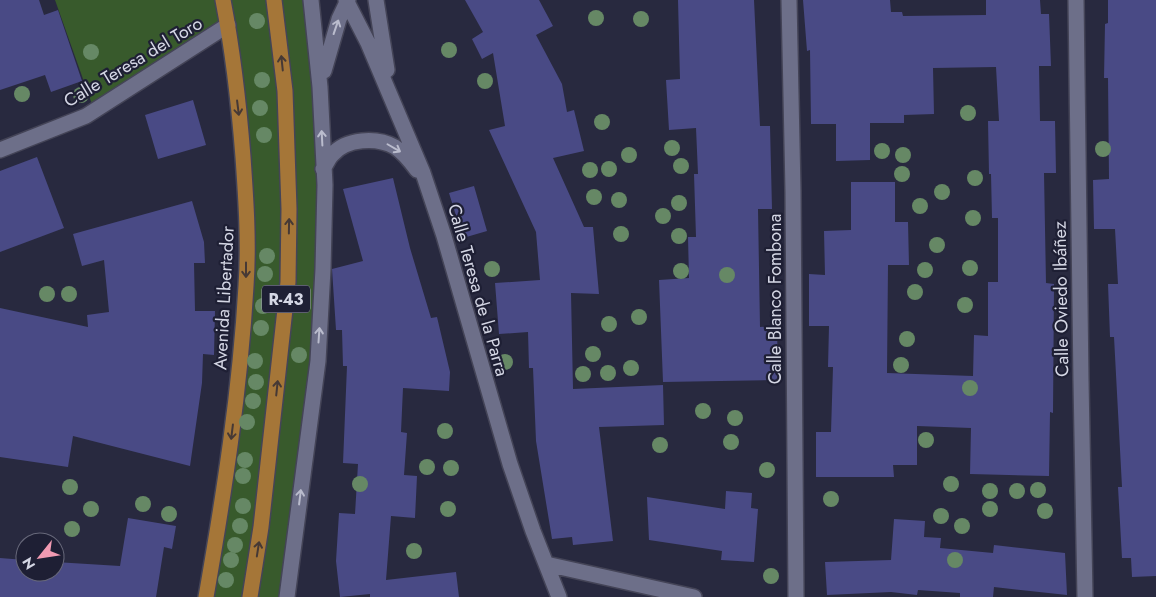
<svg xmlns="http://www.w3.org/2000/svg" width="1156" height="597" viewBox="0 0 1156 597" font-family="Jost,sans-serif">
<rect width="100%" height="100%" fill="#28293f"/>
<path fill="#385a2c" d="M 55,0 L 221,0 L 226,24 L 94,110 Z
M 223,0 L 311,0 L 323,269 L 287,597 L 206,597 L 247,284 Z"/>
<path fill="#494a85" d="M 0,0 L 39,0 L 44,15 L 58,10 L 82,81 L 51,92 L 45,75 L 0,90 Z
M 465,0 L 539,0 L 553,26 L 536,35 L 562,84 L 567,112 L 574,110 L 584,151 L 553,158 L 584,227 L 593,227 L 599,294 L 571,293 L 573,389 L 663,385 L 664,425 L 599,427 L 613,541 L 573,545 L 572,537 L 552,539 L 536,441 L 533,368 L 529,368 L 528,332 L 499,334 L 495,283 L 540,280 L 536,232 L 489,130 L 505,126 L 493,53 L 482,59 L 472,39 L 483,32 Z
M 678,0 L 754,0 L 760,126 L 770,126 L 772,209 L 758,209 L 760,327 L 777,326 L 778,380 L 663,382 L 659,280 L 689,278 L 688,237 L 696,237 L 694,174 L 698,174 L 696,128 L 669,130 L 666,80 L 680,79 Z
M 803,0 L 890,0 L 891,12 L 902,12 L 903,16 L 986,15 L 986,0 L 1040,0 L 1041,14 L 1049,14 L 1051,66 L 1039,66 L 1040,121 L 1055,121 L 1056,173 L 1044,173 L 1046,283 L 1054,284 L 1053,413 L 1050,412 L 1049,476 L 970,474 L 971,428 L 917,426 L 917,465 L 893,465 L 894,477 L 816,477 L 816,432 L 831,432 L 833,367 L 828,367 L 829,326 L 809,326 L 809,274 L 825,275 L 824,231 L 851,230 L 851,182 L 895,182 L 895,222 L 908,222 L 909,265 L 888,265 L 887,373 L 973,376 L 974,335 L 988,336 L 988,282 L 998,282 L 998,218 L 992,218 L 991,174 L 989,174 L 988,121 L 999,121 L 996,67 L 933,68 L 934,114 L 904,115 L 904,123 L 870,123 L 870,160 L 836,161 L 836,124 L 811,124 L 810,50 L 807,51 Z
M 1108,0 L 1156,0 L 1156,576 L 1132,577 L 1131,558 L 1122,558 L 1118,487 L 1122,487 L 1114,337 L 1110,337 L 1108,284 L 1118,284 L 1115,229 L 1094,229 L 1093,180 L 1109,179 L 1108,78 L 1104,78 L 1105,24 L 1108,23 Z
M 193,100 L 206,145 L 158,159 L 145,115 Z
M 37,157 L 64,228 L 0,252 L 0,171 Z
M 393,178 L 410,248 L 431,318 L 437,317 L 450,372 L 449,391 L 403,388 L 401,432 L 407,433 L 404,475 L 417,476 L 415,518 L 391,516 L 386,580 L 456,572 L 459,597 L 370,597 L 370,594 L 340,597 L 336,561 L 339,513 L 355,514 L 358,464 L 343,463 L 347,366 L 343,366 L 342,330 L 336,330 L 332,269 L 363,261 L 343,189 Z
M 474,186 L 487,231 L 463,238 L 449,193 Z
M 192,201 L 204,242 L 205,263 L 194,263 L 195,311 L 215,311 L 214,355 L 203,354 L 202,383 L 190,466 L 73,436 L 68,467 L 0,457 L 0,308 L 88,327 L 87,315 L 109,312 L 104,260 L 82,266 L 73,234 Z
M 726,491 L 752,493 L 751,508 L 758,509 L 754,562 L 721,560 L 722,551 L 649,540 L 647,497 L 725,509 Z
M 128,518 L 176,526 L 172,549 L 164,547 L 156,597 L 0,597 L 0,558 L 25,560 L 25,572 L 55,572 L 55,562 L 120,566 Z
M 894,519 L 925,521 L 924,537 L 941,538 L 940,548 L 993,553 L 994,545 L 1065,553 L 1067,595 L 994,587 L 993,597 L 960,597 L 960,593 L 918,590 L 917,595 L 891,592 L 827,595 L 825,562 L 891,560 Z"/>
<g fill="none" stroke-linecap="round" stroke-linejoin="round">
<g stroke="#444457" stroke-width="18">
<path id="minor" d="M 346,0 L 368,43 L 423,173 L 444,236 L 510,464 L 533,531 L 559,597
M 376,0 L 387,70
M 789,0 L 793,191 L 796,597
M 1076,0 L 1081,381 L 1085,597
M 324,71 L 339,19 L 348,0
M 0,150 L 86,116 L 228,25
M 323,169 C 326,165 328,159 332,155 C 346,138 377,137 395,147 C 403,152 411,162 417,170
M 546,564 L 694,597
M 287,597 L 318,361 L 323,269 L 325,185 L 320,87 L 311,0"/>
</g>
<g stroke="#444457" stroke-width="18">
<path id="primary" d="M 206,597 C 224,494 240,391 246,286 C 249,243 246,200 243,157 C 239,105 233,52 223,0
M 250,597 L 261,527 L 288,282 L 289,209 L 285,91 L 274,0"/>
</g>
<use href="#minor" stroke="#6d6f89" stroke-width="15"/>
<use href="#primary" stroke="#a57638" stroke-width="15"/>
</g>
<g fill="#668865">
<circle cx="596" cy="18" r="8"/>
<circle cx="641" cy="19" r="8"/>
<circle cx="257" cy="21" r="8"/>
<circle cx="449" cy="50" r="8"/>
<circle cx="91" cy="52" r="8"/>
<circle cx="262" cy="80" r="8"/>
<circle cx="485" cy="81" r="8"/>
<circle cx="22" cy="94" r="8"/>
<circle cx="81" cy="95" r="8"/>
<circle cx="260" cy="108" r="8"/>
<circle cx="968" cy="113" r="8"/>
<circle cx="602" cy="122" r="8"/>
<circle cx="264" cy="135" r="8"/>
<circle cx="672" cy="148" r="8"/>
<circle cx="1103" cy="149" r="8"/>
<circle cx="882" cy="151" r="8"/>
<circle cx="629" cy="155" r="8"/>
<circle cx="903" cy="155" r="8"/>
<circle cx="681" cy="166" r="8"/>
<circle cx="609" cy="169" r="8"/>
<circle cx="590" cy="170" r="8"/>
<circle cx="902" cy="174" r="8"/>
<circle cx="975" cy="178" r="8"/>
<circle cx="942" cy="192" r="8"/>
<circle cx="594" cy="197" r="8"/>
<circle cx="619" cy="200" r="8"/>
<circle cx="679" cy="203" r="8"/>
<circle cx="920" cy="206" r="8"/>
<circle cx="663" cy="216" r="8"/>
<circle cx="973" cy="218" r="8"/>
<circle cx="621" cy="234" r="8"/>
<circle cx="679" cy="236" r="8"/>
<circle cx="937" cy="245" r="8"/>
<circle cx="267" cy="256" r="8"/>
<circle cx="970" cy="268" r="8"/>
<circle cx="492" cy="269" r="8"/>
<circle cx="925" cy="270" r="8"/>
<circle cx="681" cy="271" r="8"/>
<circle cx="265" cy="274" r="8"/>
<circle cx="727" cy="275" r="8"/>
<circle cx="915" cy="292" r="8"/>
<circle cx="47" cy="294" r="8"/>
<circle cx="69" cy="294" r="8"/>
<circle cx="965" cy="305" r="8"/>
<circle cx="263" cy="306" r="8"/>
<circle cx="639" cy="317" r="8"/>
<circle cx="609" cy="324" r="8"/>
<circle cx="261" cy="328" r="8"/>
<circle cx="907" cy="339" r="8"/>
<circle cx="593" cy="354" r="8"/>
<circle cx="299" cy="355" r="8"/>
<circle cx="255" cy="361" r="8"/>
<circle cx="505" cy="362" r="8"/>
<circle cx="901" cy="365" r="8"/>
<circle cx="631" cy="368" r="8"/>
<circle cx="608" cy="373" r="8"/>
<circle cx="583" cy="374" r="8"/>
<circle cx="256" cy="382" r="8"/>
<circle cx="970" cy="388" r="8"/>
<circle cx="253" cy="401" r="8"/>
<circle cx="703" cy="411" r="8"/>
<circle cx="735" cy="418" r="8"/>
<circle cx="247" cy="422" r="8"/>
<circle cx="445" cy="431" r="8"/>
<circle cx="926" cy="440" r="8"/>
<circle cx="731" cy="442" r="8"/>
<circle cx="660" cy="445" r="8"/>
<circle cx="245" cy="460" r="8"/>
<circle cx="427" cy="467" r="8"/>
<circle cx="451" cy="468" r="8"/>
<circle cx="767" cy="470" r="8"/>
<circle cx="243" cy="476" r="8"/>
<circle cx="360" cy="484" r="8"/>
<circle cx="951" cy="484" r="8"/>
<circle cx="70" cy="487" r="8"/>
<circle cx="1038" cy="490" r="8"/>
<circle cx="990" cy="491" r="8"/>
<circle cx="1017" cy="491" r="8"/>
<circle cx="831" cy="499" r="8"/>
<circle cx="143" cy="504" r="8"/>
<circle cx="243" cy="506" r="8"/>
<circle cx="91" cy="509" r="8"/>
<circle cx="448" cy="509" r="8"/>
<circle cx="990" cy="509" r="8"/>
<circle cx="1045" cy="511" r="8"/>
<circle cx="169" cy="514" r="8"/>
<circle cx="941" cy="516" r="8"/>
<circle cx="240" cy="526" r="8"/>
<circle cx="962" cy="526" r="8"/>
<circle cx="72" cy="529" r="8"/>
<circle cx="235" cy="545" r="8"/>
<circle cx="414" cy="551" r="8"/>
<circle cx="231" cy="560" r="8"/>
<circle cx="955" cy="560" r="8"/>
<circle cx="771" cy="576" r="8"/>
<circle cx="226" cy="580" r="8"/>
</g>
<defs><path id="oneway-shaft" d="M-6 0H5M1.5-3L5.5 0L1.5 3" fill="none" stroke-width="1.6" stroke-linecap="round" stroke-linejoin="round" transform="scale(1.25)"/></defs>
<g stroke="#babccd">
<use href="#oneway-shaft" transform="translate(336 27) rotate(-71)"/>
<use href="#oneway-shaft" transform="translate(322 138) rotate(-93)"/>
<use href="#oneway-shaft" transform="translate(394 148) rotate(30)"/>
<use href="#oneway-shaft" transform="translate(319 335) rotate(-86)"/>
<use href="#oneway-shaft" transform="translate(300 497) rotate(-83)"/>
</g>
<g stroke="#463935">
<use href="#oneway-shaft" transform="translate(282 63) rotate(-96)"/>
<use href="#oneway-shaft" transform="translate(238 108) rotate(83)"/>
<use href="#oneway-shaft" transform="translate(289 226) rotate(-89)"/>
<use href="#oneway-shaft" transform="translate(246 270) rotate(90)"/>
<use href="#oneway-shaft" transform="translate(277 388) rotate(-84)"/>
<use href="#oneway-shaft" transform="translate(232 432) rotate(97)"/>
<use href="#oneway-shaft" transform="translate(258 549) rotate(-81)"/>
</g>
<g text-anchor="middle" stroke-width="4.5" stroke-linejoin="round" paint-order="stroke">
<rect fill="#1e1f34" stroke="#9d9faf" stroke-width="1" x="262" y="285.5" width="48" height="27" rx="4"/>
<g font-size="16" font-weight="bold" fill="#d4d6e4">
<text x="286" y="305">R-43</text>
</g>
<g font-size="18" fill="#d4d6e4" stroke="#1e1f34">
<text transform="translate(133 62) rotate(-31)" y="6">Calle Teresa del Toro</text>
<text transform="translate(478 290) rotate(74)" y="6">Calle Teresa de la Parra</text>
<text transform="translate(224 298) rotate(-87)" y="6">Avenida Libertador</text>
<text transform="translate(775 299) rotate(-90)" y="6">Calle Blanco Fombona</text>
<text transform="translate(1061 299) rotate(-91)" y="6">Calle Oviedo Ibáñez</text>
</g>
</g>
<g transform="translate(40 557) rotate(240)"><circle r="24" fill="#1e1f34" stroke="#67687a"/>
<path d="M0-4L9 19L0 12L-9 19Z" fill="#f19ab2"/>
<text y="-8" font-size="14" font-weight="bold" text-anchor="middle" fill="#d4d6e4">N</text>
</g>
</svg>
